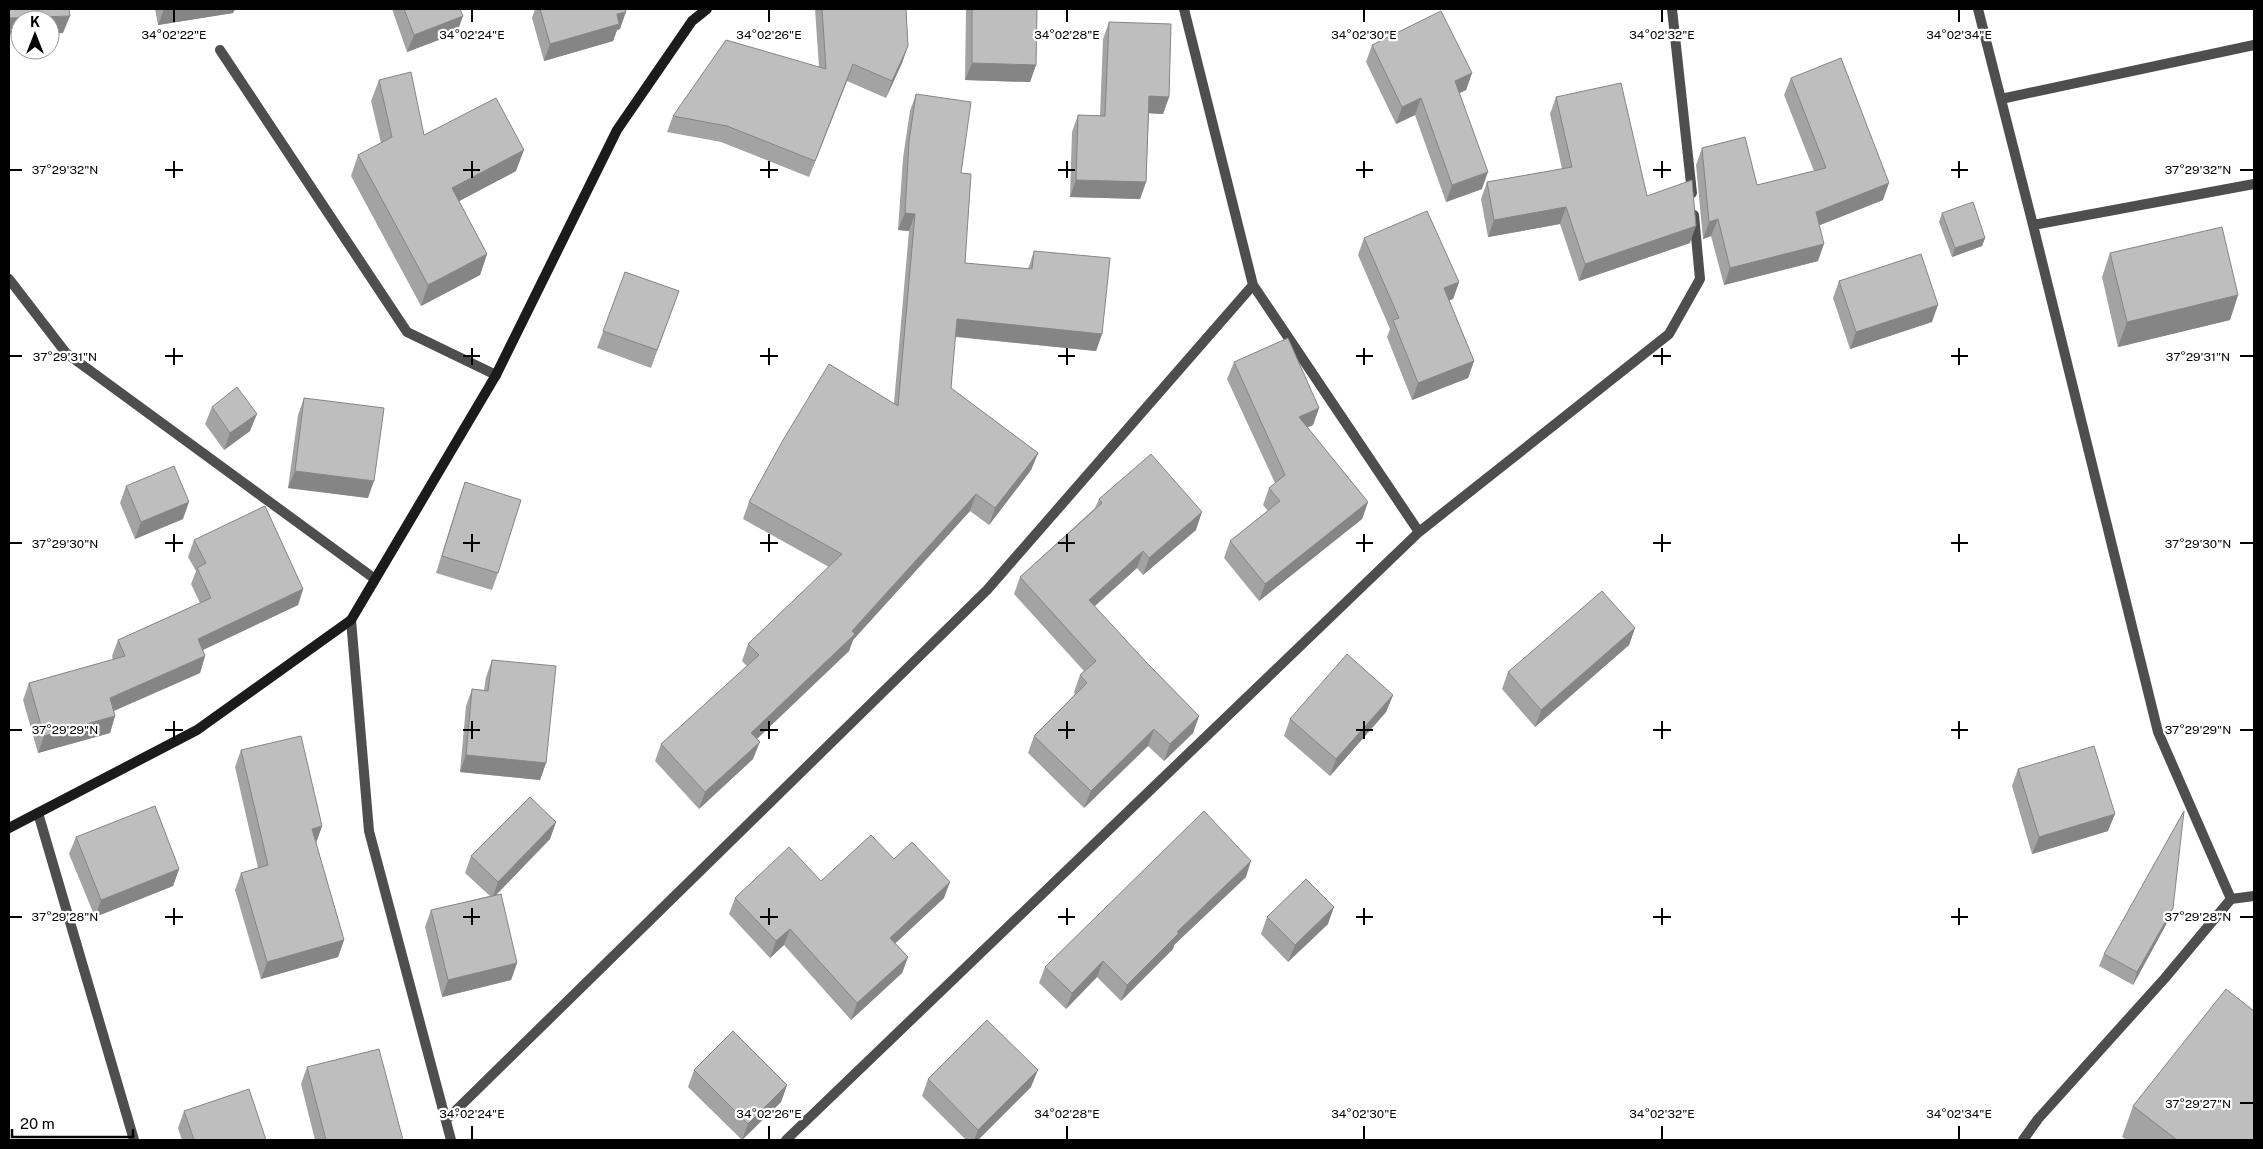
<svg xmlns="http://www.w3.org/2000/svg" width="2263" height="1149" viewBox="0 0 2263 1149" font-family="'Public Sans',sans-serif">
<rect width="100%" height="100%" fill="#fff"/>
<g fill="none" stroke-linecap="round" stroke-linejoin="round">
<path stroke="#4e4e4e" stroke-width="10" d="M 1184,9 L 1253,285 L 1419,532
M 1672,9 L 1692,193
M 1978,9 L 2033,225 L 2158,732 L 2231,899 L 2254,896
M 220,50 L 407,332 L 496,375
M 2001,99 L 2254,45
M 2033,225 L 2254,184
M 9,279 L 66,353 L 375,579
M 351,620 L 369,831 L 451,1140
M 38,813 L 134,1140
M 446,1120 L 987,590 L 1253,285
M 786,1140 L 1419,532 L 1669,334 L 1700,279 L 1694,215
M 2023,1140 L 2038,1119 L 2165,978 L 2231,899"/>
<path stroke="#1b1b1b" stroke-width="10" d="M 9,828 L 197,730 L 351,620 L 496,375 L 617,130 L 692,21 L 707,9"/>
</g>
<path fill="#a3a3a3" d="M 155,9 L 235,9 L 233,13 L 158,25 Z
M 392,9 L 460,9 L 457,33 L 407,52 Z
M 535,9 L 625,9 L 620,29 L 617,30 L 613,41 L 544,61 L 532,18 Z
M 815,9 L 906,9 L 908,46 L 902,63 L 886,98 L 847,81 L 809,177 L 721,142 L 667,132 L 673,116 L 819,67 Z
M 966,9 L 1037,9 L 1036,65 L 1030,82 L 965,80 Z
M 1109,22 L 1169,97 L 1163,114 L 1149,113 L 1146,182 L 1140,199 L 1070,197 L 1072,132 L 1078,115 L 1100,116 L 1103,39 Z
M 1372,45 L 1472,73 L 1466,90 L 1459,93 L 1482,189 L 1446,202 L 1415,115 L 1396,124 L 1366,62 Z
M 1791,78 L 1883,200 L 1820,225 L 1818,261 L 1724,285 L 1711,236 L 1703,239 L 1696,165 L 1702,148 L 1757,185 L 1814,171 L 1784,95 Z
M 379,80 L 424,135 L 516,171 L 459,201 L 487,254 L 480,275 L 421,306 L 351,176 L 358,155 L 381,143 L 371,101 Z
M 916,94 L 961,173 L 965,263 L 1028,269 L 1034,251 L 1102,334 L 1096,351 L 955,337 L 951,388 L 1038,453 L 1031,470 L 989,525 L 970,511 L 853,640 L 849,651 L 757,739 L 753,759 L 699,809 L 655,761 L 661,744 L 747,666 L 742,661 L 748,644 L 829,567 L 743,519 L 749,502 L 894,403 L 909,231 L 898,230 L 903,158 L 910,111 Z
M 1556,97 L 1647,196 L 1690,243 L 1579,281 L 1560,224 L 1488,237 L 1481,199 L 1487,182 L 1562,169 L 1550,114 Z
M 1942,213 L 1985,238 L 1982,246 L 1952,257 L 1939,222 Z
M 1364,238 L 1459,282 L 1453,299 L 1449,300 L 1474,361 L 1468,378 L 1412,400 L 1387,337 L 1390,329 L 1358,255 Z
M 2110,253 L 2238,295 L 2230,320 L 2118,347 L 2102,277 Z
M 625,272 L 679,291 L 651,368 L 597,348 Z
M 1839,281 L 1932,322 L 1850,349 L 1833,298 Z
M 1234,362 L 1319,408 L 1313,425 L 1307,427 L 1368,502 L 1362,519 L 1259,601 L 1224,558 L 1230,541 L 1268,511 L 1263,505 L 1269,488 L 1275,483 L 1227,379 Z
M 304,398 L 368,498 L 288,488 L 298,415 Z
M 212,407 L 250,431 L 224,450 L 205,424 Z
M 465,482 L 498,573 L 492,590 L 436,573 L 459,499 Z
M 126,486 L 183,519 L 135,539 L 120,503 Z
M 1099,499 L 1196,530 L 1143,575 L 1137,568 L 1094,607 L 1147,663 L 1199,716 L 1193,733 L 1164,761 L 1148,746 L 1084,808 L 1028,753 L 1034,736 L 1075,694 L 1074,692 L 1080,675 L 1084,671 L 1014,594 L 1020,577 L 1095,508 Z
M 194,540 L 303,589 L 298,605 L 203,650 L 205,656 L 200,673 L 114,711 L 115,716 L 110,733 L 38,753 L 23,700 L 29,683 L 113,660 L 112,656 L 118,640 L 200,603 L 191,584 L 196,571 L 188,557 Z
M 1635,628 L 1629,645 L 1535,727 L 1502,689 L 1508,672 Z
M 492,660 L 546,763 L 540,780 L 460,772 L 466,706 L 472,689 L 484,690 L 486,677 Z
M 1393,695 L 1386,712 L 1330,776 L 1284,736 L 1290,719 Z
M 241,750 L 322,826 L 316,843 L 344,940 L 338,957 L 261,979 L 235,890 L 241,873 L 258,868 L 235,767 Z
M 2018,769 L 2108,831 L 2032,854 L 2012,786 Z
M 556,822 L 550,839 L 496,895 L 517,963 L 511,980 L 442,997 L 425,927 L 431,910 L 490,896 L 465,873 L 471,856 Z
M 76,837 L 179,869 L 173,886 L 95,917 L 69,854 Z
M 894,859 L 944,898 L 895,943 L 908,957 L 902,973 L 851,1020 L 784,945 L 770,958 L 729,914 L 735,898 L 821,881 Z
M 1246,877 L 1174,945 L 1173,949 L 1121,1001 L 1097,977 L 1066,1009 L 1039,983 L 1045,967 Z
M 2173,908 L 2168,921 L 2133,985 L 2099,966 L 2104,954 Z
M 1267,917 L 1328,924 L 1288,962 L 1261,934 Z
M 307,1067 L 403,1140 L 315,1140 L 301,1084 Z
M 694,1070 L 787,1085 L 781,1102 L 742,1140 L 688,1087 Z
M 928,1079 L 1031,1087 L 978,1140 L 966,1140 L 922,1096 Z
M 2133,1106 L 2254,1140 L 2127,1140 L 2122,1137 Z
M 184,1111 L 266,1140 L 182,1140 L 178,1128 Z"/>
<path fill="#858585" d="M 164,9 L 235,9 L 233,13 L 158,25 Z
M 626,12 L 620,29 L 617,30 L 613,41 L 544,61 L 550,44 L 617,14 Z
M 70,16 L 63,33 L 50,34 L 50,20 L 20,20 L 20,34 L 9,35 L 9,18 Z
M 463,16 L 457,33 L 407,52 L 414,35 Z
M 908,46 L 902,63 L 886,98 L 892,81 Z
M 972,63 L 1036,65 L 1030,82 L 965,80 Z
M 853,64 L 847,81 L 809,177 L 815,161 Z
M 1472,73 L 1466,90 L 1449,98 L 1455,81 Z
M 1149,96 L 1169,97 L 1163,114 L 1143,113 Z
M 1421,98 L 1415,115 L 1396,124 L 1402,107 Z
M 524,150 L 516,171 L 444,209 L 452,188 Z
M 1488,172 L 1482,189 L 1446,202 L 1452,185 Z
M 1076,180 L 1146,182 L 1140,199 L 1070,197 Z
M 1889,183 L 1883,200 L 1810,229 L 1816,212 Z
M 1566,207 L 1560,224 L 1488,237 L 1494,220 Z
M 905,213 L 915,214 L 909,231 L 898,230 Z
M 1718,219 L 1711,236 L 1703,239 L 1709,222 Z
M 1696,226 L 1690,243 L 1579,281 L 1585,264 Z
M 1985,238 L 1982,246 L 1952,257 L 1955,248 Z
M 1824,244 L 1818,261 L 1724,285 L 1730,268 Z
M 487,254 L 480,275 L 421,306 L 428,285 Z
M 1459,282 L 1453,299 L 1438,305 L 1444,288 Z
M 2238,295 L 2230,320 L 2118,347 L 2127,322 Z
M 1938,305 L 1932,322 L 1850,349 L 1856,332 Z
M 957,319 L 1102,334 L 1096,351 L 951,336 Z
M 1474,361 L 1468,378 L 1412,400 L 1418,383 Z
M 1319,408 L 1313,425 L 1293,434 L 1299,417 Z
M 257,414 L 250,431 L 224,450 L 230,433 Z
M 1038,453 L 1031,470 L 989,525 L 995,508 Z
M 295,471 L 374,481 L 368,498 L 288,488 Z
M 976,494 L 970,511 L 853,640 L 849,651 L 745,750 L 751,733 L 852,631 Z
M 189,502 L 183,519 L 135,539 L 141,522 Z
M 1368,502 L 1362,519 L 1259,601 L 1265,584 Z
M 1202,512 L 1196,530 L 1143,575 L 1149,558 Z
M 1143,551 L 1137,568 L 1082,617 L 1089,600 Z
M 303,589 L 298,605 L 192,655 L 198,639 Z
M 1635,628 L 1629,645 L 1535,727 L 1541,710 Z
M 205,656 L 200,673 L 104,715 L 110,698 Z
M 1393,695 L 1386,712 L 1330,776 L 1336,759 Z
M 115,716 L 110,733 L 38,753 L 44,736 Z
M 1199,716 L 1193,733 L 1164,761 L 1170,744 Z
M 1154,729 L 1148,746 L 1084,808 L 1091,791 Z
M 760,742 L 753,759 L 699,809 L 705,792 Z
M 466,755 L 546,763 L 540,780 L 460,772 Z
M 2115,814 L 2108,831 L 2032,854 L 2039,837 Z
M 556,822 L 550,839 L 492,899 L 498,882 Z
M 322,826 L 316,843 L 312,829 Z
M 1251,861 L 1246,877 L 1174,945 L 1173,949 L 1121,1001 L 1127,985 L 1177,932 Z
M 179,869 L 173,886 L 95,917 L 101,900 Z
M 950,882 L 944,898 L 884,954 L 890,938 Z
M 1334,907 L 1328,924 L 1288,962 L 1295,945 Z
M 2173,908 L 2168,921 L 2133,985 L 2137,972 Z
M 790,929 L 784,945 L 770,958 L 776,941 Z
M 344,940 L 338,957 L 261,979 L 267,962 Z
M 908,957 L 902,973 L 851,1020 L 857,1003 Z
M 1103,961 L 1097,977 L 1066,1009 L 1072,993 Z
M 517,963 L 511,980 L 442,997 L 448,980 Z
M 1038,1070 L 1031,1087 L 978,1140 L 974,1140 L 978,1130 Z
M 787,1085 L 781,1102 L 742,1140 L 748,1124 Z"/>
<path fill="#bebebe" stroke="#858585" d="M 9,9 L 69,9 L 70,16 L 9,18 Z
M 404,9 L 460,9 L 463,16 L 414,35 Z
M 540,9 L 625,9 L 626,12 L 617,14 L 619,24 L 550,44 Z
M 822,9 L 906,9 L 908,46 L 892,81 L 853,64 L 815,161 L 727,126 L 673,116 L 726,40 L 826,69 Z
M 972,9 L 1037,9 L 1036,65 L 972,63 Z
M 1441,11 L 1472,73 L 1455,81 L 1488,172 L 1452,185 L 1421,98 L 1402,107 L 1372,45 Z
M 1109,22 L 1171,24 L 1169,97 L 1149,96 L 1146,182 L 1076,180 L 1078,115 L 1105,116 Z
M 1841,58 L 1889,183 L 1816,212 L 1824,244 L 1730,268 L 1718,219 L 1709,222 L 1702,148 L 1745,137 L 1757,185 L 1826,168 L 1791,78 Z
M 411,72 L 424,135 L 496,98 L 524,150 L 452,188 L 487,254 L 428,285 L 358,155 L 392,137 L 379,80 Z
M 1621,83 L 1647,196 L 1692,180 L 1696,226 L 1585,264 L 1566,207 L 1494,220 L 1487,182 L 1572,167 L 1556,97 Z
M 916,94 L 971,102 L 961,173 L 971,174 L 965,263 L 1032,269 L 1034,251 L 1110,258 L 1102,334 L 957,319 L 951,388 L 1038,453 L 995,508 L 976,494 L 852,631 L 855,634 L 751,733 L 760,742 L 705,792 L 661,744 L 759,655 L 748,644 L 842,554 L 749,502 L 783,440 L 829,364 L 898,406 L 915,214 L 905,213 L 909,141 Z
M 1973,202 L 1985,238 L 1955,248 L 1942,213 Z
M 1427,211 L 1459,282 L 1444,288 L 1474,361 L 1418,383 L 1393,320 L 1399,318 L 1364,238 Z
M 2222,227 L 2238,295 L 2127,322 L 2110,253 Z
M 1921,254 L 1938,305 L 1856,332 L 1839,281 Z
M 625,272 L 679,291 L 657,350 L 603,331 Z
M 1288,338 L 1319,408 L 1299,417 L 1368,502 L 1265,584 L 1230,541 L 1280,501 L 1269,488 L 1285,475 L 1234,362 Z
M 237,387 L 257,414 L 230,433 L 212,407 Z
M 304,398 L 384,408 L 374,481 L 295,471 Z
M 1151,454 L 1202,512 L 1149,558 L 1143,551 L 1089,600 L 1147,663 L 1199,716 L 1170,744 L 1154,729 L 1091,791 L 1034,736 L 1087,683 L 1080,675 L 1096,661 L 1020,577 L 1102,503 L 1099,499 Z
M 174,466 L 189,502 L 141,522 L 126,486 Z
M 465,482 L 521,500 L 498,573 L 442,556 Z
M 265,506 L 303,589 L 198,639 L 205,656 L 110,698 L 115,716 L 44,736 L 29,683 L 125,656 L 118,640 L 211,598 L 197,568 L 206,563 L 194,540 Z
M 1602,591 L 1635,628 L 1541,710 L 1508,672 Z
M 1347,654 L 1393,695 L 1336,759 L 1290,719 Z
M 492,660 L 556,666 L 546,763 L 466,755 L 472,689 L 488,691 Z
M 301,736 L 322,826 L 312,829 L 344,940 L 267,962 L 241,873 L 268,865 L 241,750 Z
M 2094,746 L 2115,814 L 2039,837 L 2018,769 Z
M 530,797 L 556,822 L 498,882 L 471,856 Z
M 155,806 L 179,869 L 101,900 L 76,837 Z
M 1204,811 L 1251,861 L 1177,932 L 1179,933 L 1127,985 L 1103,961 L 1072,993 L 1045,967 Z
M 2184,811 L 2173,908 L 2137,972 L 2104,954 Z
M 871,835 L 894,859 L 912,842 L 950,882 L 890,938 L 908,957 L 857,1003 L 790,929 L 776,941 L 735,898 L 789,847 L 821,881 Z
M 1306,879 L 1334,907 L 1295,945 L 1267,917 Z
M 501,894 L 517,963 L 448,980 L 431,910 Z
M 2226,989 L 2254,1011 L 2254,1140 L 2177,1140 L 2133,1106 Z
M 987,1020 L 1038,1070 L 978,1130 L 928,1079 Z
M 733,1031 L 787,1085 L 748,1124 L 694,1070 Z
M 379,1049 L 403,1140 L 326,1140 L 307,1067 Z
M 249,1089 L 266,1140 L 194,1140 L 184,1111 Z"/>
<path fill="none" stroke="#000" stroke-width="2" d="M 174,10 L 174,22M 472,10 L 472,22M 769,10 L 769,22M 1067,10 L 1067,22M 1364,10 L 1364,22M 1662,10 L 1662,22M 1959,10 L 1959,22M 174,161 L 174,178M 472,161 L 472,178M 769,161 L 769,178M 1067,161 L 1067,178M 1364,161 L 1364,178M 1662,161 L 1662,178M 1959,161 L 1959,178M 10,170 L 22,170M 165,170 L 183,170M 463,170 L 480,170M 760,170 L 778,170M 1058,170 L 1075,170M 1356,170 L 1373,170M 1653,170 L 1671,170M 1951,170 L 1968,170M 2240,170 L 2253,170M 174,348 L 174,365M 472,348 L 472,365M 769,348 L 769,365M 1067,348 L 1067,365M 1364,348 L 1364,365M 1662,348 L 1662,365M 1959,348 L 1959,365M 10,356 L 22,356M 165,356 L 183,356M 463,356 L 480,356M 760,356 L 778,356M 1058,356 L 1075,356M 1356,356 L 1373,356M 1653,356 L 1671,356M 1951,356 L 1968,356M 2240,356 L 2253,356M 174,534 L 174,552M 472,534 L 472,552M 769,534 L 769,552M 1067,534 L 1067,552M 1364,534 L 1364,552M 1662,534 L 1662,552M 1959,534 L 1959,552M 10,543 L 22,543M 165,543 L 183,543M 463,543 L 480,543M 760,543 L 778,543M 1058,543 L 1075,543M 1356,543 L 1373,543M 1653,543 L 1671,543M 1951,543 L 1968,543M 2240,543 L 2253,543M 174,721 L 174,739M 472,721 L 472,739M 769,721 L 769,739M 1067,721 L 1067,739M 1364,721 L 1364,739M 1662,721 L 1662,739M 1959,721 L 1959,739M 10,730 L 22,730M 165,730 L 183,730M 463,730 L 480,730M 760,730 L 778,730M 1058,730 L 1075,730M 1356,730 L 1373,730M 1653,730 L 1671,730M 1951,730 L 1968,730M 2240,730 L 2253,730M 174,908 L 174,925M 472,908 L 472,925M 769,908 L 769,925M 1067,908 L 1067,925M 1364,908 L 1364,925M 1662,908 L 1662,925M 1959,908 L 1959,925M 10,917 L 22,917M 165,917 L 183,917M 463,917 L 480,917M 760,917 L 778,917M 1058,917 L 1075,917M 1356,917 L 1373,917M 1653,917 L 1671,917M 1951,917 L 1968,917M 2240,917 L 2253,917M 2240,1103 L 2253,1103M 472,1126 L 472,1139M 769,1126 L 769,1139M 1067,1126 L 1067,1139M 1364,1126 L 1364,1139M 1662,1126 L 1662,1139M 1959,1126 L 1959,1139"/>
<g font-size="12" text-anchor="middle" fill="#000" stroke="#fff" stroke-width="4.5" stroke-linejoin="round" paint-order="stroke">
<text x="174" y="39">34°02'22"E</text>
<text x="472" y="39">34°02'24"E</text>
<text x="769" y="39">34°02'26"E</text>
<text x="1067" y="39">34°02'28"E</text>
<text x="1364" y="39">34°02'30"E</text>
<text x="1662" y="39">34°02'32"E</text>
<text x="1959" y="39">34°02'34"E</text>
<text x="65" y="174">37°29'32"N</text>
<text x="2198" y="174">37°29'32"N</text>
<text x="65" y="361">37°29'31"N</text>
<text x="2198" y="361">37°29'31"N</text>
<text x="65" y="548">37°29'30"N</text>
<text x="2198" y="548">37°29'30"N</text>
<text x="65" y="734">37°29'29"N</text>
<text x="2198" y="734">37°29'29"N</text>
<text x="65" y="921">37°29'28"N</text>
<text x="2198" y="921">37°29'28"N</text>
<text x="2198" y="1108">37°29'27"N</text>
<text x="472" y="1118">34°02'24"E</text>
<text x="769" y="1118">34°02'26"E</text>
<text x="1067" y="1118">34°02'28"E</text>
<text x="1364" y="1118">34°02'30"E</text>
<text x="1662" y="1118">34°02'32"E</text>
<text x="1959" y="1118">34°02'34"E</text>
</g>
<rect width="2263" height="1149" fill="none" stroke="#000000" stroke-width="20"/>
<g transform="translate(35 35)"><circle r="24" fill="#ffffff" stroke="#999999"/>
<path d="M0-4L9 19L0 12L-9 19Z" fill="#000000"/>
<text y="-8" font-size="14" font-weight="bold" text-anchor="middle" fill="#000000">K</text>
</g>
<path d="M12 1129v8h121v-8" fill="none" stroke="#000000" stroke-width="2.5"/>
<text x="20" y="1129" font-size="15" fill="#000000" stroke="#ffffff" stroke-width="4" paint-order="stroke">20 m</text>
</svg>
